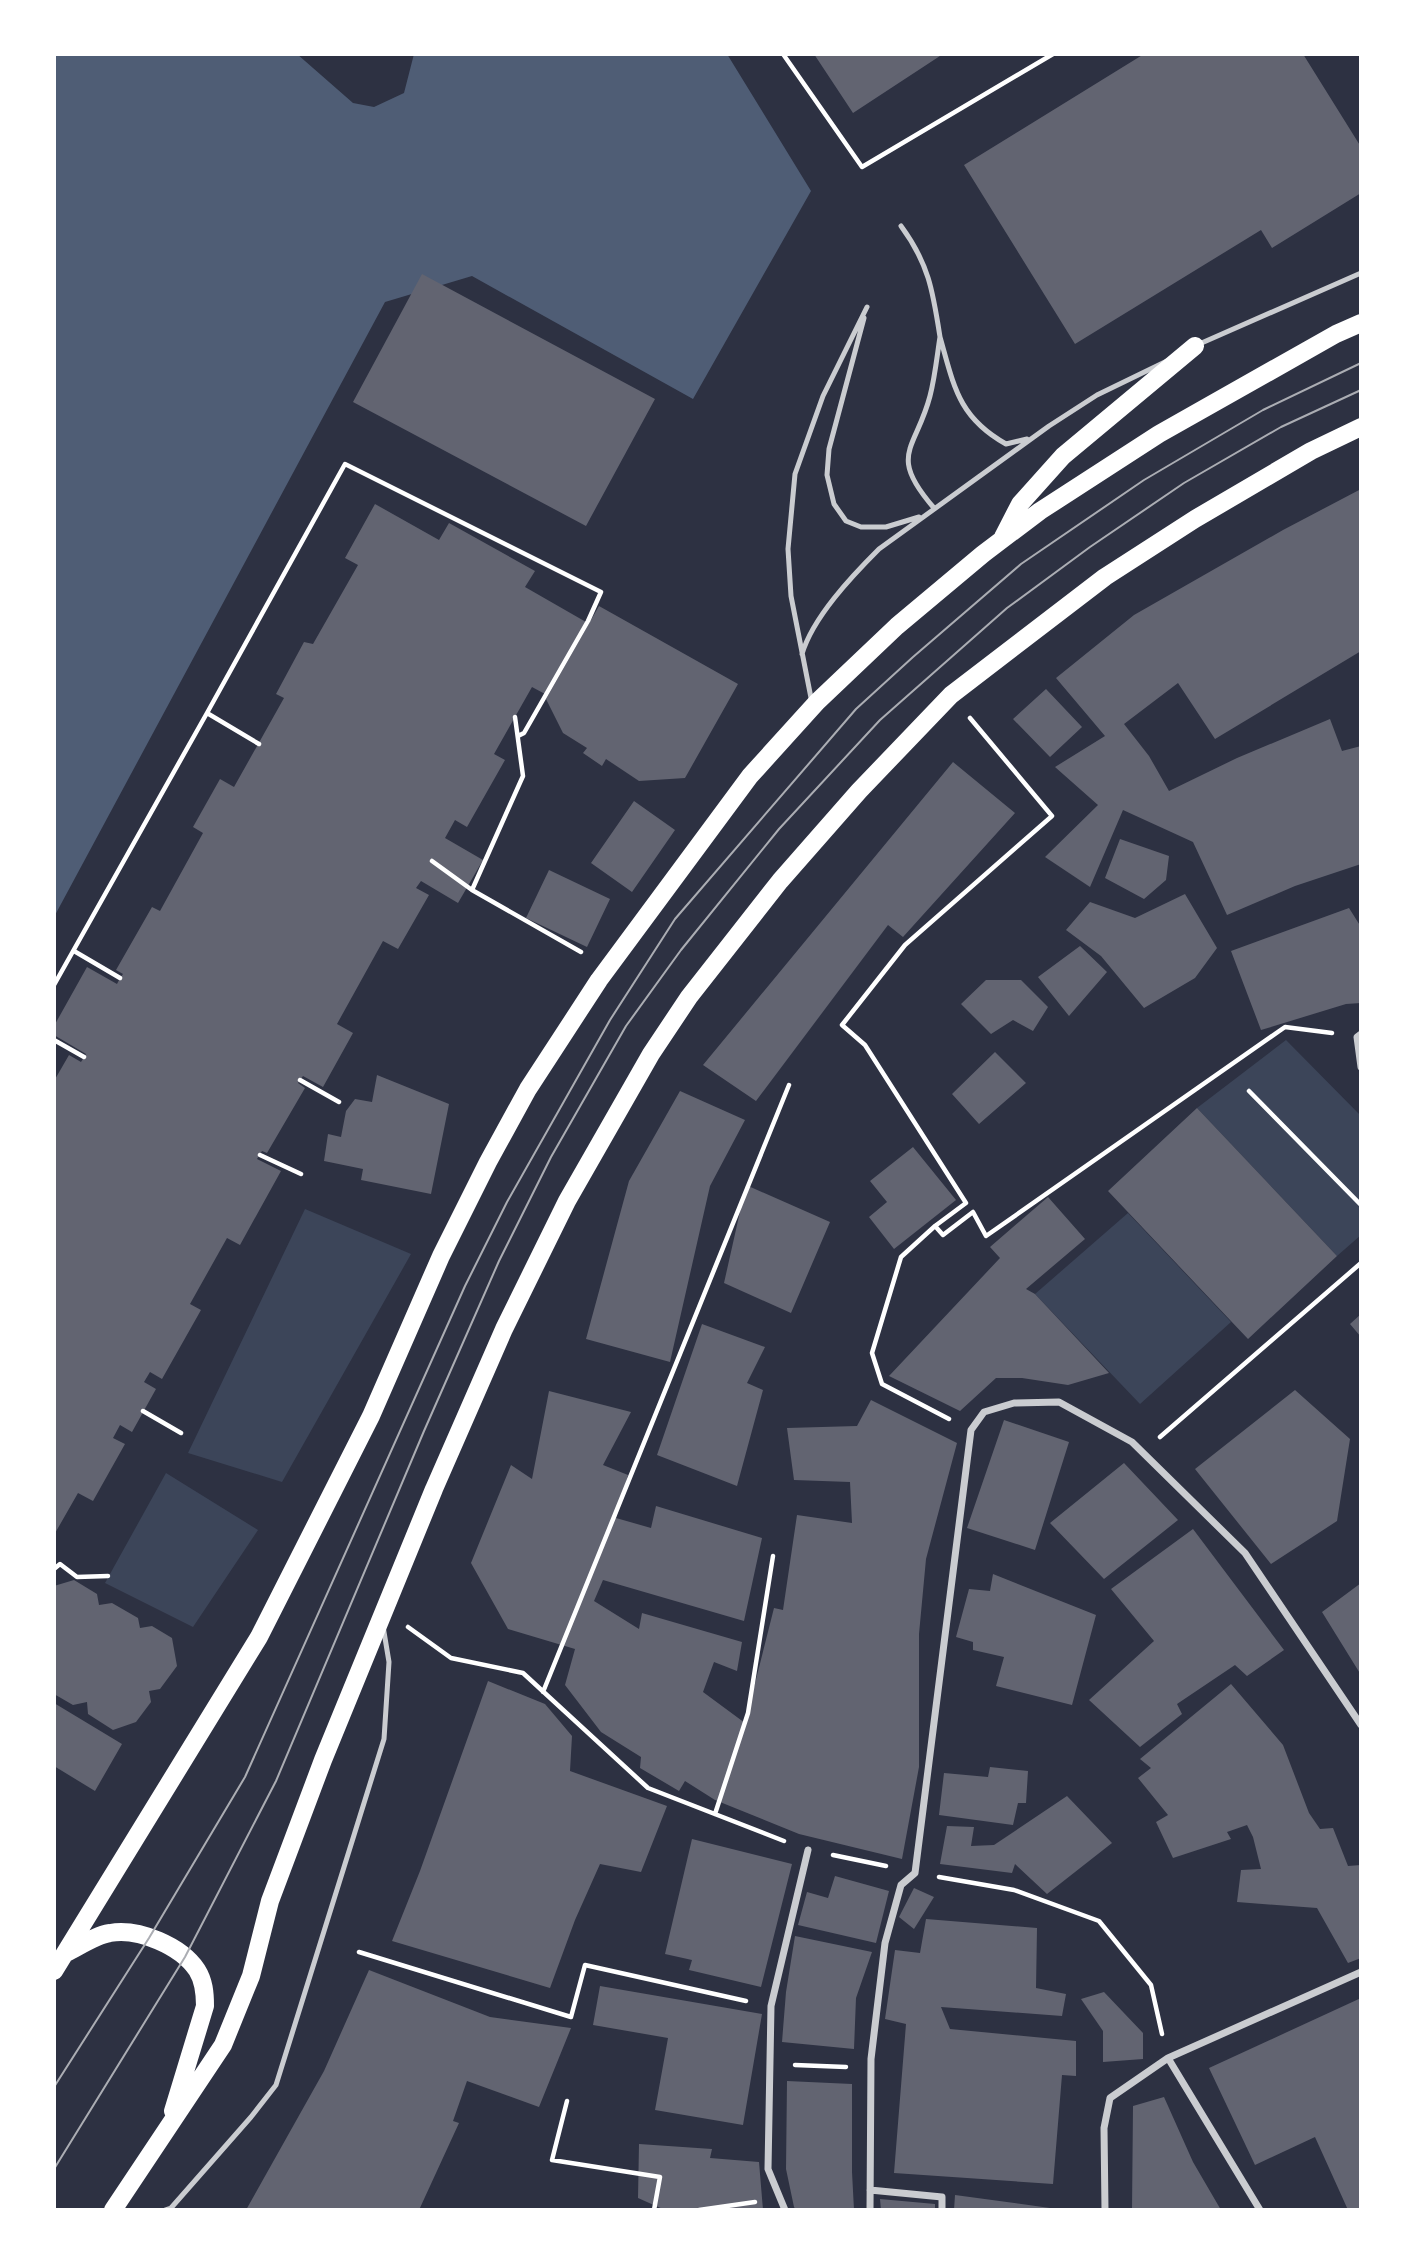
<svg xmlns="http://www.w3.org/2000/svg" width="1415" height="2264" viewBox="0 0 1415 2264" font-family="Barlow,sans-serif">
<rect width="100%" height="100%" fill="#2d3142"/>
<path fill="#3c4559" d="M 1286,1040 L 1361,1116 L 1361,1235 L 1337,1256 L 1197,1108 Z
M 305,1209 L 411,1254 L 282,1482 L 188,1453 Z
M 1128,1213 L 1231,1322 L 1140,1404 L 1035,1294 Z
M 166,1473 L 258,1530 L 193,1627 L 105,1583 Z"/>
<path fill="#4f5d75" d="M 54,54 L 297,54 L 353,103 L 374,107 L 404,93 L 414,54 L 727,54 L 811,191 L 693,399 L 472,276 L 385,302 L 54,917 Z"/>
<path fill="#626471" d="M 814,54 L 943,54 L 853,113 Z
M 1144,54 L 1303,54 L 1361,147 L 1361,193 L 1272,248 L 1261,230 L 1075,344 L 964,165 Z
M 422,274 L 655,399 L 586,526 L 353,402 Z
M 1361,489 L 1361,651 L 1215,739 L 1178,683 L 1124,724 L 1149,756 L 1169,791 L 1237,758 L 1330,719 L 1342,751 L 1361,746 L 1361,864 L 1295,886 L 1227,915 L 1193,842 L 1123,810 L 1090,887 L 1045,857 L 1098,805 L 1055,767 L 1105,736 L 1056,678 L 1134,615 L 1283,530 Z
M 375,504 L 439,540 L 449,523 L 535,571 L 525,587 L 586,622 L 545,694 L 532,687 L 494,754 L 505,760 L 467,827 L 455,820 L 445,838 L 483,860 L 458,903 L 421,881 L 416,888 L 429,895 L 398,949 L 383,941 L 337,1024 L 353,1033 L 323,1087 L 303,1076 L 298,1083 L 305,1088 L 267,1153 L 262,1151 L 257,1159 L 281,1171 L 240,1245 L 227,1238 L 190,1304 L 201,1310 L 162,1379 L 150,1372 L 144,1382 L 156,1389 L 132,1432 L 120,1425 L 113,1438 L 125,1444 L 93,1501 L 78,1493 L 54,1535 L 54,1081 L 69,1055 L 81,1062 L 86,1054 L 54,1035 L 54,1026 L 87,967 L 117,984 L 120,978 L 123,974 L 116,970 L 152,907 L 160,911 L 203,833 L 193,827 L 220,779 L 234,787 L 284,698 L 276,694 L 304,642 L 313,644 L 358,565 L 345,558 Z
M 599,606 L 738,684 L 685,778 L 639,781 L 606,759 L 602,766 L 583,753 L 587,748 L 563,733 L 546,699 Z
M 1046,689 L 1082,727 L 1050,757 L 1013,719 Z
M 953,762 L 1015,813 L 903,937 L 888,925 L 756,1101 L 703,1065 Z
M 634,801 L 675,830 L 632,892 L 591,863 Z
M 1120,839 L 1169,856 L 1166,880 L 1144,899 L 1105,878 Z
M 549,870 L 610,899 L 587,947 L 526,918 Z
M 1185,894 L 1217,948 L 1195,978 L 1144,1008 L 1101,956 L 1066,930 L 1090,902 L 1135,918 Z
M 1349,908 L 1361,927 L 1361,1003 L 1346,1004 L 1261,1030 L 1231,951 Z
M 1080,946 L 1107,972 L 1069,1016 L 1038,977 Z
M 986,980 L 1021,980 L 1048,1007 L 1033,1031 L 1013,1020 L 991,1034 L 961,1004 Z
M 995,1052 L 1026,1083 L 979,1124 L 952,1094 Z
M 377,1075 L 449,1104 L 431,1194 L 361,1180 L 363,1169 L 324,1161 L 328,1134 L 341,1137 L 346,1111 L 355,1099 L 372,1102 Z
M 680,1091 L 745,1120 L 710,1186 L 670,1362 L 586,1339 L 629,1181 Z
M 1197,1108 L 1337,1256 L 1248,1339 L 1108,1191 Z
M 913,1147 L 956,1200 L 894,1249 L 869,1217 L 887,1202 L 870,1181 Z
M 746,1185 L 830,1222 L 791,1313 L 724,1283 Z
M 1048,1197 L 1085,1239 L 1026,1289 L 1035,1294 L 1109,1373 L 1068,1385 L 1022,1378 L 996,1378 L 960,1411 L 889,1376 L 1000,1258 L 990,1247 Z
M 1361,1314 L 1361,1337 L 1350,1324 Z
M 702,1324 L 765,1347 L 747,1383 L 763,1390 L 737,1486 L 657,1455 Z
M 1295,1390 L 1350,1439 L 1337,1521 L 1271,1564 L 1195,1469 Z
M 549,1391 L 631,1412 L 603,1465 L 628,1475 L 616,1518 L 651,1528 L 656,1506 L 762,1538 L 744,1621 L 603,1580 L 594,1601 L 639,1629 L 642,1613 L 742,1642 L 737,1671 L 714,1662 L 703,1692 L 745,1723 L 774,1608 L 783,1610 L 797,1515 L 852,1523 L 850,1482 L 794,1480 L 787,1428 L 857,1426 L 871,1400 L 957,1443 L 926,1559 L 919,1634 L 919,1767 L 902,1859 L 799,1834 L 715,1800 L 685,1781 L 679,1791 L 640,1768 L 641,1757 L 601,1732 L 565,1685 L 575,1649 L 508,1629 L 471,1563 L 511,1465 L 532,1479 Z
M 1004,1420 L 1069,1442 L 1035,1550 L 967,1528 Z
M 1124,1463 L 1178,1520 L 1104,1579 L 1050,1523 Z
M 1193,1529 L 1284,1650 L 1247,1676 L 1235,1665 L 1177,1704 L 1182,1714 L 1140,1747 L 1089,1700 L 1154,1641 L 1111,1589 Z
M 993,1574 L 1096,1615 L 1072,1705 L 996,1686 L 1004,1657 L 973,1650 L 973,1642 L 956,1637 L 969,1589 L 990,1591 Z
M 74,1580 L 97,1594 L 99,1605 L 112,1603 L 138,1618 L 140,1628 L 152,1626 L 172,1638 L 177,1666 L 160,1689 L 149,1691 L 151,1702 L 136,1722 L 113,1730 L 88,1714 L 87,1702 L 73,1705 L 54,1694 L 54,1586 Z
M 1361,1583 L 1361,1675 L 1322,1612 Z
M 488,1681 L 545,1704 L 572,1736 L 570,1771 L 667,1806 L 641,1872 L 600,1864 L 575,1920 L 550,1988 L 392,1941 L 420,1871 Z
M 1231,1684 L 1283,1745 L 1309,1813 L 1320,1829 L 1333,1828 L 1348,1866 L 1361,1865 L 1361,1958 L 1348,1963 L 1317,1908 L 1237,1902 L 1241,1870 L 1261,1869 L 1253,1837 L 1247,1825 L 1227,1832 L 1231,1839 L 1173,1858 L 1156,1822 L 1168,1815 L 1138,1778 L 1151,1768 L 1140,1759 Z
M 54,1703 L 122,1744 L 95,1791 L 54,1766 Z
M 990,1767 L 1028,1771 L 1026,1803 L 1018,1803 L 1013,1825 L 939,1815 L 944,1773 L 988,1777 Z
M 1067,1796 L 1112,1843 L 1047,1894 L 1015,1864 L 1012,1873 L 940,1864 L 947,1826 L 974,1827 L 971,1846 L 994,1845 Z
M 692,1839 L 792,1864 L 761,1987 L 689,1970 L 692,1960 L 665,1954 Z
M 835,1876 L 889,1891 L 876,1943 L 798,1925 L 807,1892 L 828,1898 Z
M 914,1888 L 934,1897 L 914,1929 L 899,1917 Z
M 926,1919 L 1037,1928 L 1036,1988 L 1066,1994 L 1062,2016 L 941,2007 L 950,2029 L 1076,2041 L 1076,2076 L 1062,2075 L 1053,2184 L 894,2173 L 906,2024 L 885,2019 L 895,1950 L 920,1953 Z
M 795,1936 L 872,1952 L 856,1998 L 854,2049 L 782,2042 L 786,1992 Z
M 369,1970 L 490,2017 L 571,2028 L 539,2107 L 467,2081 L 453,2121 L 459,2123 L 419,2210 L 246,2210 L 324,2071 Z
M 600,1986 L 762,2014 L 743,2125 L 655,2110 L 668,2038 L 593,2025 Z
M 1104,1992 L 1143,2033 L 1143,2059 L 1103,2062 L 1103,2031 L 1081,1999 Z
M 1361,1998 L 1361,2210 L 1348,2210 L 1315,2137 L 1255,2165 L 1209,2068 Z
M 787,2081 L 852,2084 L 852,2172 L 854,2210 L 796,2210 L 794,2207 L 786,2169 Z
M 1164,2097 L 1193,2162 L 1221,2210 L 1132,2210 L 1133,2106 Z
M 639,2144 L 712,2149 L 710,2158 L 759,2162 L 763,2210 L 665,2210 L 638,2198 Z
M 955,2195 L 1050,2208 L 1050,2210 L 954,2210 Z
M 880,2199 L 935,2204 L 935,2210 L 881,2210 Z"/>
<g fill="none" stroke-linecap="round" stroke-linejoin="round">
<path stroke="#fff" stroke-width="4.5" d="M 783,54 L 862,167 L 1053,54
M 207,713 L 345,464 L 601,592 L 588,621 L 524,733 L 518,736
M 970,718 L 1052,816 L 905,945 L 842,1025 L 865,1045 L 966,1203 L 935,1226 L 943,1235 L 973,1212 L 986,1236 L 1285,1027 L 1332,1033
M 432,861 L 472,890 L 523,776 L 515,717
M 472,890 L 581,952
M 74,951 L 120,978
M 54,985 L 207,713 L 259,744
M 54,1040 L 84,1057
M 300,1080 L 339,1102
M 1249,1091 L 1361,1205
M 260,1155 L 301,1174
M 935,1226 L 901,1257 L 872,1353 L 882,1384 L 949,1419
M 143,1411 L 181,1433
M 1160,1437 L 1361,1263
M 54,1569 L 60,1564 L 77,1577 L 108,1576
M 408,1627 L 451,1658 L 523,1673 L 648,1788 L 784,1841
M 543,1692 L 789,1085
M 715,1814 L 748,1713 L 773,1556
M 833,1855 L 886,1866
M 939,1877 L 1014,1890 L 1099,1921 L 1151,1985 L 1162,2034
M 359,1952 L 571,2017 L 585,1965 L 746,2001
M 795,2065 L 846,2067
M 567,2101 L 552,2160 L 660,2177 L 654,2210
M 699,2210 L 755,2202"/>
<path stroke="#caccd0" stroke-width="5" d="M 901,226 C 929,264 933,292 940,337
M 864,318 L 829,449 L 827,475 L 834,504 L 846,521 L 861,527 L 886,527 L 919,517
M 1197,345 L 1361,273
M 934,508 C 887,454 916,450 930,396 C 935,377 937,356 940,337 C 954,386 958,417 1006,444 L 1027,439
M 802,654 C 813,617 852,576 879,549 L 1049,426 L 1097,395 L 1167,361
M 812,703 L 791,596 L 788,549 L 795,474 L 823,396 L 867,307
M 165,2210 L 171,2208 L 251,2117 L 276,2085 L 384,1739 L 389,1662 L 383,1626"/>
<path stroke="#caccd0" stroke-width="7" d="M 1361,1034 L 1357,1037 L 1361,1067
M 1168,2058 L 1260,2210
M 870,2190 L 942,2197 L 942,2210
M 785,2210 L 768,2169 L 771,2006 L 808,1850
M 870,2210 L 871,2059 L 885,1943 L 901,1885 L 915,1873 L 971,1430 L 984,1412 L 1014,1403 L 1059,1402 L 1132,1442 L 1245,1553 L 1361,1725
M 1105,2210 L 1104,2128 L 1110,2098 L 1168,2058 L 1361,1972"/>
<path stroke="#fff" stroke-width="18" d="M 1003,537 L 1020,504 L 1063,456 L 1195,346
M 66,1953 C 80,1946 96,1935 110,1933 C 139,1928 181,1946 197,1970 C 204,1981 205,1993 205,2006 L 173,2111
M 54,1971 L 259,1637 L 371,1416 L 441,1256 L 488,1162 L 528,1089 L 599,980 L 750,776 L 817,702 L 897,626 L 983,554 L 1040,511 L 1159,434 L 1336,334 L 1361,323
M 113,2210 L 223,2045 L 251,1976 L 270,1901 L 323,1760 L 434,1489 L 504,1329 L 567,1201 L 651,1054 L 689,997 L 780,881 L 859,791 L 951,695 L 1105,577 L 1195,519 L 1311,451 L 1361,427"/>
<path stroke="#abadb3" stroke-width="2" d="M 54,2087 L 149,1938 L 245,1777 L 465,1286 L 507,1202 L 610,1020 L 675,919 L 856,709 L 913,657 L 1021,564 L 1144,480 L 1263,410 L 1361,363
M 54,2169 L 185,1957 L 276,1781 L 424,1431 L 499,1261 L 551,1157 L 626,1026 L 681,950 L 779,829 L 880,720 L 1007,608 L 1090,547 L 1184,483 L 1281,427 L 1361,390"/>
</g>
<rect width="1415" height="2264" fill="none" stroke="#ffffff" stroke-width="112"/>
</svg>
